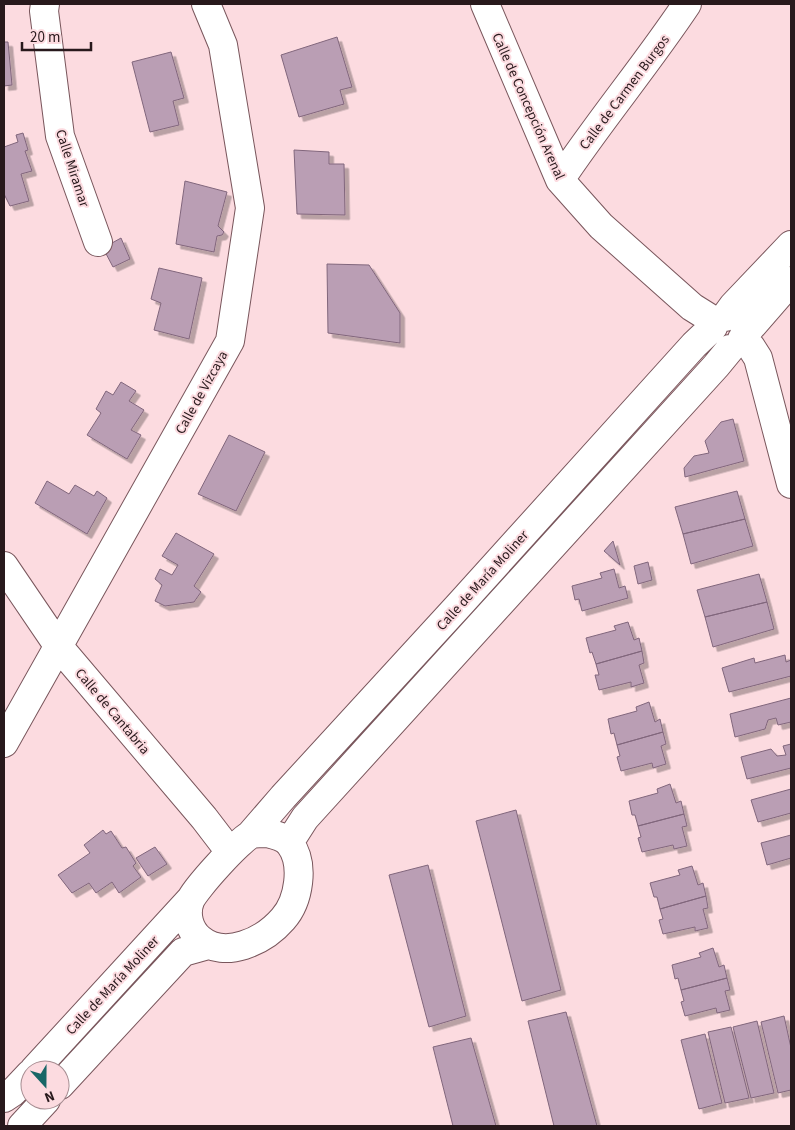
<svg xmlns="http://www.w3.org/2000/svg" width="795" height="1130" viewBox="0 0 795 1130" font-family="'Source Sans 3',sans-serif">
<defs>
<filter id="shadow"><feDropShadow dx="4.5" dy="4.5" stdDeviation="0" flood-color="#0004"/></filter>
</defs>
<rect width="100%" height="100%" fill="#fcdbe0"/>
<path fill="#ba9eb4" stroke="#81667c" filter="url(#shadow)" d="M 337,37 L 352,87 L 340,90 L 344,104 L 299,117 L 281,55 Z
M 4,42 L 8,42 L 12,85 L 4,86 Z
M 171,52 L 184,98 L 173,101 L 179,125 L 150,132 L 132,62 Z
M 23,133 L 28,150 L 25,151 L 32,171 L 21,174 L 29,201 L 10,206 L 4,194 L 4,147 L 18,142 L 16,135 Z
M 294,150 L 329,152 L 329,164 L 344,164 L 345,215 L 297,214 Z
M 185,181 L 227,192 L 218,226 L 224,232 L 222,235 L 217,236 L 214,252 L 176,244 Z
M 121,238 L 130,259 L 113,267 L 103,248 Z
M 327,264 L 369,265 L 400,313 L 400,343 L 328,333 Z
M 159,268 L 202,278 L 189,339 L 154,330 L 161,303 L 151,299 Z
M 121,382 L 136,391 L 129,401 L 144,410 L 131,430 L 141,435 L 127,459 L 87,435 L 101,413 L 96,409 L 106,391 L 113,395 Z
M 733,419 L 744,461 L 685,477 L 684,468 L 694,456 L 709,453 L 705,441 L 721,422 Z
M 229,435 L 265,452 L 236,511 L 198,494 Z
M 47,481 L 69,494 L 75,485 L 94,496 L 97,491 L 107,498 L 87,534 L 35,503 Z
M 737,491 L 745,519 L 683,534 L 675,507 Z
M 745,519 L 753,546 L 691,564 L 683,534 Z
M 176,533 L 214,554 L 194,586 L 201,592 L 194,602 L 165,606 L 155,601 L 162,585 L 155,579 L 160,569 L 172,575 L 178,565 L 162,556 Z
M 613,541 L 620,565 L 604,551 Z
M 648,562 L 652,580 L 638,584 L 634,566 Z
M 614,569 L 619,588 L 625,586 L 628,598 L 582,611 L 579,599 L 575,600 L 572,586 L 602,578 L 600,573 Z
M 759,574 L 767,602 L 705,617 L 697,590 Z
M 767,602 L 774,629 L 713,647 L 705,617 Z
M 628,622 L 634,640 L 639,638 L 642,651 L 596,664 L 592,652 L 590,653 L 586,638 L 616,630 L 614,626 Z
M 642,651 L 644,663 L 639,665 L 644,683 L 631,687 L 631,682 L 599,690 L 595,675 L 599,675 L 596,664 Z
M 785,655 L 786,662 L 791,660 L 791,676 L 729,692 L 722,668 L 754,658 L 755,663 Z
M 791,698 L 791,722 L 778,725 L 776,718 L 768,720 L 765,729 L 735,737 L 730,714 Z
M 649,702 L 655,722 L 660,719 L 663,732 L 617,745 L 614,733 L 611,734 L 608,719 L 637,711 L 636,707 Z
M 663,732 L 666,744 L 661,746 L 666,764 L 653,768 L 652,763 L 621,771 L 617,757 L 620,756 L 617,745 Z
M 791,744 L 791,768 L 747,779 L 741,757 L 771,749 L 777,756 L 786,755 L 783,746 Z
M 670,784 L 676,803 L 681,801 L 684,814 L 638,826 L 635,815 L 632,815 L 629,801 L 658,793 L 657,789 Z
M 791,789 L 791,813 L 758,822 L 751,800 Z
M 516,810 L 561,990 L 522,1001 L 476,821 Z
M 684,814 L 687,826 L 682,827 L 687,846 L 674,849 L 673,845 L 642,852 L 638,838 L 641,837 L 638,826 Z
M 103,830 L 106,834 L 111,831 L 122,848 L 126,847 L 136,863 L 133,866 L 141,877 L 119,893 L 112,882 L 96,893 L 89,883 L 72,893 L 58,875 L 90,853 L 84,845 Z
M 791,835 L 791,858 L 767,865 L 761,843 Z
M 155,847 L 167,864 L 148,876 L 136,858 Z
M 428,865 L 466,1016 L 429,1027 L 389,875 Z
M 692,866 L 698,885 L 703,883 L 706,896 L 660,909 L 657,897 L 654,897 L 650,883 L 680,875 L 678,870 Z
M 706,896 L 708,908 L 703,909 L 708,928 L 695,931 L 695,927 L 663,934 L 659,920 L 663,919 L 660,909 Z
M 713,948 L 719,967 L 724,965 L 727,978 L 681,990 L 678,978 L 675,979 L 672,965 L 701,957 L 699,953 Z
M 727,978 L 730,990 L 725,991 L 730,1010 L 717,1013 L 716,1008 L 685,1016 L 681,1002 L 684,1001 L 681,990 Z
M 566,1012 L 597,1126 L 554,1126 L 528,1021 Z
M 784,1016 L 791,1048 L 791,1090 L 778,1093 L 761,1022 Z
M 757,1021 L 774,1093 L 751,1098 L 733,1027 Z
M 731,1027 L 749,1098 L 725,1103 L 708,1032 Z
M 705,1034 L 722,1103 L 699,1109 L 681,1040 Z
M 471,1038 L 496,1126 L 453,1126 L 433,1047 Z"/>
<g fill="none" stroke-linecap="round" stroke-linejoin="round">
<g stroke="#79565c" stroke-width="30">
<path id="street" d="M 45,4 L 44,11 L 60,136 L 98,242
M 485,4 L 560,180 L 601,226 L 692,307 L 716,322
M 560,180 C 600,120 647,64 687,4
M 725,317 L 733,306 L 791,245
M 744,335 L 791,281
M 742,339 L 751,347 L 758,358 L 791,484
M 4,566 L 59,647 L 204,818 L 230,852
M 4,743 L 230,341 L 250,208 L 223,45 L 206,4
M 267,833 C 275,835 285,837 290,844 C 305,864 299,901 283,919 C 264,941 225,960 200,939 C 189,930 185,914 190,901 C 194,890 241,838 252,834 C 256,833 262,833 267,833 Z
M 251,834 L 283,797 L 461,603 L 694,345 L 713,327
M 289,843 L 305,818 L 716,366 L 730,349
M 34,1070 L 190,900
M 60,1085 L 183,952 L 208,945
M 4,1098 L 13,1092 L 30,1074
M 22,1126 L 46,1100"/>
</g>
<use href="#street" stroke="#fff" stroke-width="28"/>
</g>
<g text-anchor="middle" stroke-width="4" stroke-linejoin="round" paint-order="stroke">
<g font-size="14" fill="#28191c" stroke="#fcdbe0">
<text transform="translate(624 92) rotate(-53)" y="5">Calle de Carmen Burgos</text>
<text transform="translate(529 106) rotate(66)" y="5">Calle de Concepción Arenal</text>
<text transform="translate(73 168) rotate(72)" y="5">Calle Miramar</text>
<text transform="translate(201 392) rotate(-61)" y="5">Calle de Vizcaya</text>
<text transform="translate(482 580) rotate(-48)" y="5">Calle de María Moliner</text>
<text transform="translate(113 711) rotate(50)" y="5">Calle de Cantabria</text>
<text transform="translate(112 985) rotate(-47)" y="5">Calle de María Moliner</text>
</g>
</g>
<rect width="795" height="1130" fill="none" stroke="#28191c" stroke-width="10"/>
<g transform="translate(45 1085) rotate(159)"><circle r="24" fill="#fcdbe0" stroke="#a78d92"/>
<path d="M0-4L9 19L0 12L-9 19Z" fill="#186767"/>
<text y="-8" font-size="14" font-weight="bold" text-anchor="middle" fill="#28191c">N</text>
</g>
<path d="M22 42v8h69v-8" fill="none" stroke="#28191c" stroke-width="2.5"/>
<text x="30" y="42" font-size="15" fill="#28191c" stroke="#fcdbe0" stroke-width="4" paint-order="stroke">20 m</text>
</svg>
